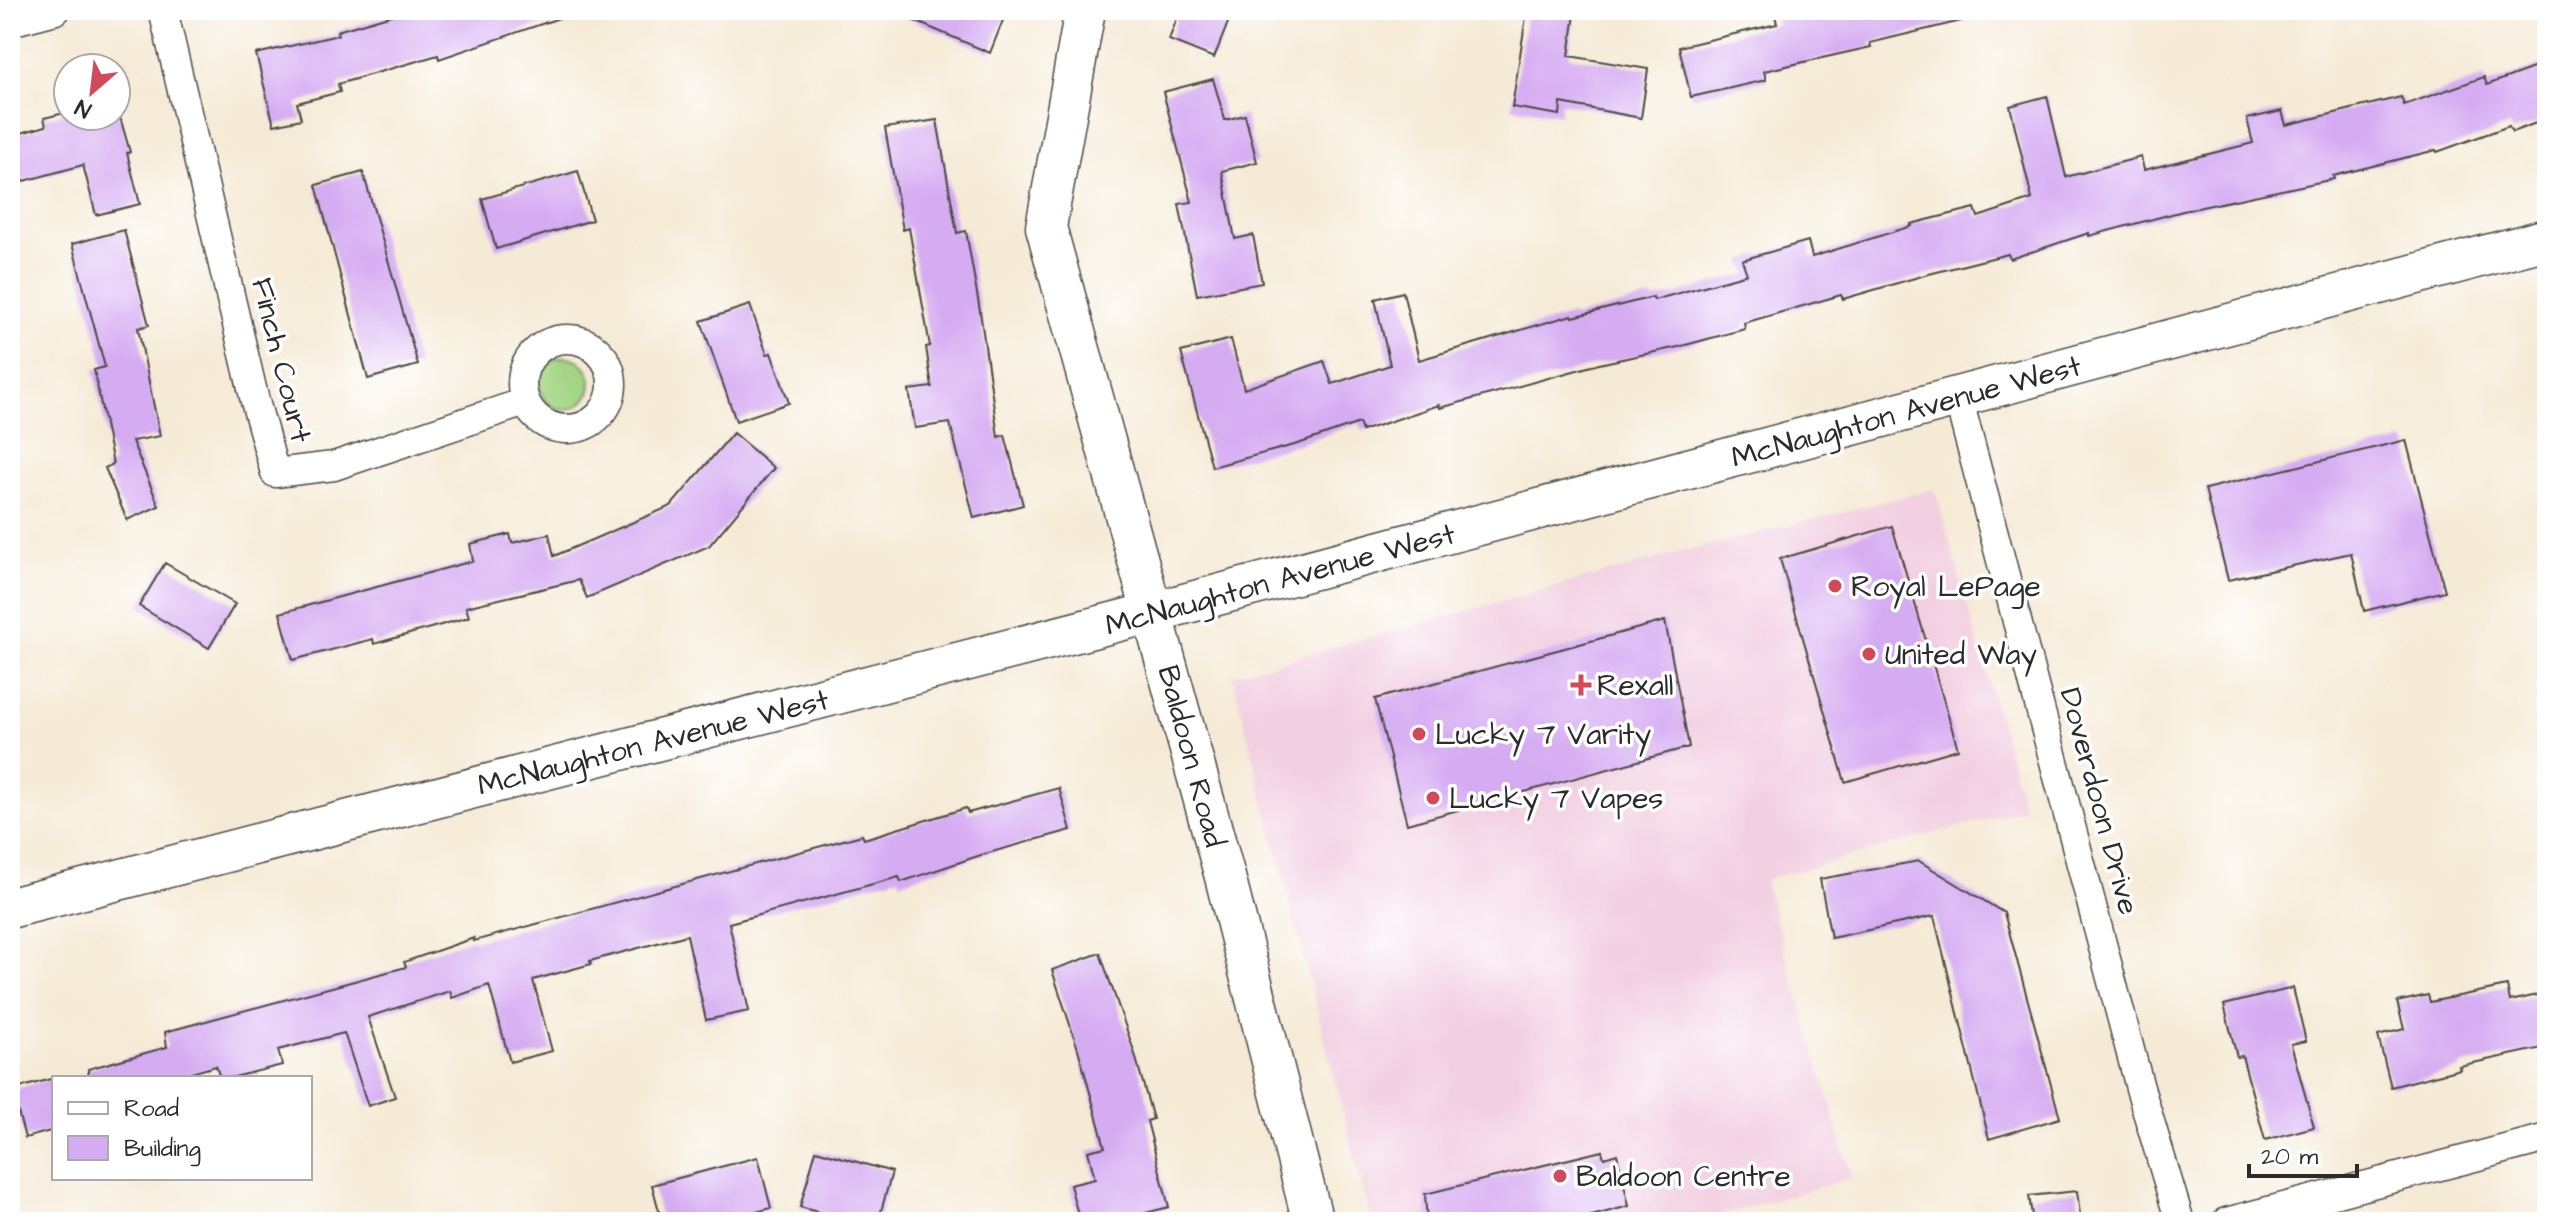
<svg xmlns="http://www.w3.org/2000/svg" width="2557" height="1232" viewBox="0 0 2557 1232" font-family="'Architects Daughter',sans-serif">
<rect width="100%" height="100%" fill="#fff"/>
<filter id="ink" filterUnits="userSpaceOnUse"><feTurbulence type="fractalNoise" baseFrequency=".0125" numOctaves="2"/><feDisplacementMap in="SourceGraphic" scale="16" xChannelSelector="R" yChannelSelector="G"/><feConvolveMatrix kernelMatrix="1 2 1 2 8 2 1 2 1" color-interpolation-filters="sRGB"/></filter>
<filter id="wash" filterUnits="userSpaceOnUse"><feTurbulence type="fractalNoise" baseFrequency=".006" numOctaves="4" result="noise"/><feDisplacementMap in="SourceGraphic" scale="32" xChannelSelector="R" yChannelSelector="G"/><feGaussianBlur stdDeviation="1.8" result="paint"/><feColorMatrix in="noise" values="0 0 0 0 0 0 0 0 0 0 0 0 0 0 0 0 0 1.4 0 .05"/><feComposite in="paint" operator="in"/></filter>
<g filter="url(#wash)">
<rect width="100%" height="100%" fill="#f5ead5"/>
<path fill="#f2cfe1" d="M 1935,489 L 2024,809 L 1764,880 L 1852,1178 L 1695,1222 L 1371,1222 L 1232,675 L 1683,552 Z"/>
<path fill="#a4d584" stroke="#688058" stroke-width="2" d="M539 383a26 26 0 1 1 52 0a26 26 0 1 1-52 0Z"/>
<g id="blocks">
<path fill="#d5abf2" d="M 409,10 L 568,10 L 568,15 L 439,59 L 438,55 L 338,84 L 340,92 L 297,103 L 301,119 L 274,125 L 256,54 L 338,35 L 337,31 Z
M 889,10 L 1007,10 L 990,53 Z
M 1180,10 L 1233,10 L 1214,58 L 1169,40 Z
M 1527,10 L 1575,14 L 1569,56 L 1648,69 L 1641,118 L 1561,103 L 1560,115 L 1512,107 Z
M 1799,10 L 1960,10 L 1961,21 L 1870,43 L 1871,47 L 1764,71 L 1766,80 L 1691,97 L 1679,47 L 1777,24 L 1775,15 Z
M 2547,63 L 2547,119 L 2512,132 L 2509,126 L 2437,152 L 2436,150 L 2333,176 L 2334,179 L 2183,211 L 2089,236 L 2089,233 L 2010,259 L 2008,254 L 1925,275 L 1843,299 L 1841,295 L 1744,323 L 1745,329 L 1678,347 L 1599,364 L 1440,408 L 1439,405 L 1362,431 L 1359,423 L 1298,444 L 1212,467 L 1181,352 L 1231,339 L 1244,389 L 1324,361 L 1332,384 L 1390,365 L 1375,299 L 1403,292 L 1419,360 L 1572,315 L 1573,317 L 1653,297 L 1654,300 L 1747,274 L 1742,260 L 1808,241 L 1812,257 L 1912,226 L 1911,224 L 1975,208 L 1978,217 L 2032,199 L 2010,106 L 2047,96 L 2066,177 L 2141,157 L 2144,170 L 2253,143 L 2247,119 L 2282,111 L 2286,125 L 2401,97 L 2404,105 L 2484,77 L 2487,85 Z
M 1213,79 L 1225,120 L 1245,115 L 1257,162 L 1222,171 L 1235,239 L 1253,235 L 1262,283 L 1197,295 L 1179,204 L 1192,202 L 1163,92 Z
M 116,103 L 130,152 L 127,153 L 140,204 L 96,215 L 83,165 L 10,185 L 10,136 L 46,126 L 44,118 L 68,112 L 68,116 L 116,116 Z
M 937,120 L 957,233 L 966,231 L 980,311 L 998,437 L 1005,435 L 1023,505 L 974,518 L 950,423 L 915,428 L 909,390 L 932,387 L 926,347 L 930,346 L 909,228 L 903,230 L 885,128 Z
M 578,171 L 592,220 L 496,249 L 482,199 Z
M 363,172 L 418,365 L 368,379 L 316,185 Z
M 124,230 L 149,325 L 138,328 L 160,436 L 132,441 L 159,506 L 127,520 L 105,468 L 113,464 L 94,370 L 105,367 L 72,244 Z
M 750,305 L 767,354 L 771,353 L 789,403 L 736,421 L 701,321 Z
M 733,433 L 774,468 L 709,546 L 587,598 L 579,580 L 466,607 L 469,617 L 374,644 L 373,639 L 293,660 L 280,613 L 473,561 L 470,544 L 510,534 L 512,543 L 549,534 L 554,556 L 671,506 Z
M 2406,440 L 2445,591 L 2364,611 L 2351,553 L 2228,580 L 2205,489 Z
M 1892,526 L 1958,749 L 1845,782 L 1780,559 Z
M 165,563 L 235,604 L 209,648 L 139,606 Z
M 1665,621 L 1689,747 L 1407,824 L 1375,699 Z
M 1059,788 L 1071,830 L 981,855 L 901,882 L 899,877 L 729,923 L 749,1011 L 706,1020 L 687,935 L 590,961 L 591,964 L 533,980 L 552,1051 L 510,1062 L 489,985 L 452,998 L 450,991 L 368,1017 L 395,1097 L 368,1106 L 344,1033 L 278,1050 L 282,1065 L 230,1078 L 220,1078 L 216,1066 L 173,1078 L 89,1078 L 88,1069 L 167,1047 L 165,1032 L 406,967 L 404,962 L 474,938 L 474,941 L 862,835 L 864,839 L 966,808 L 968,813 Z
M 1919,861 L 2004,913 L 2060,1118 L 1989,1139 L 1934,916 L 1831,938 L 1820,879 Z
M 1100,953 L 1134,1051 L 1153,1119 L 1147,1121 L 1169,1207 L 1110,1222 L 1080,1222 L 1070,1185 L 1095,1179 L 1088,1151 L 1105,1147 L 1078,1049 L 1052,970 Z
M 2507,986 L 2510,1001 L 2547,993 L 2547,1047 L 2459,1066 L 2460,1069 L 2391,1087 L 2378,1036 L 2404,1029 L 2397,1002 L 2428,995 L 2430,1002 Z
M 2293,988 L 2306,1041 L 2291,1044 L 2314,1127 L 2265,1140 L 2242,1056 L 2237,1057 L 2224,1005 Z
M 54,1078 L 54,1130 L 25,1138 L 12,1090 Z
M 816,1150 L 892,1172 L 878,1222 L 852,1222 L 800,1207 Z
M 1602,1151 L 1604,1158 L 1617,1154 L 1629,1206 L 1569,1222 L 1427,1222 L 1425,1194 Z
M 758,1157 L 771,1208 L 719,1222 L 662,1222 L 652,1185 Z
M 2077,1191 L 2081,1222 L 2033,1222 L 2029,1196 Z"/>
</g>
</g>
<g filter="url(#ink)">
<use href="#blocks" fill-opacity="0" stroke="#494844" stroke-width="2"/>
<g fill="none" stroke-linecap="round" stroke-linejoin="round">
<g stroke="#494844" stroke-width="31">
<path id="street" d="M 163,10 L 255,401 L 275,473 L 334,466 L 525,402
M 10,22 L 56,10
M522 384a45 45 0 1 1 90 0a45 45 0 1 1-90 0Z
M 1958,397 L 2140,1088 L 2180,1222
M 2226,1222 L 2547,1138"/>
</g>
<g stroke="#494844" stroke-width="43">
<path id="secondary" d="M 1085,10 L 1046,227 L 1224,873 L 1313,1222
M 10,908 L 1154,612 L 2547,239"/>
</g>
<use href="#street" stroke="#fff" stroke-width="28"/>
<use href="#secondary" stroke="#fff" stroke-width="40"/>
</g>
</g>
<g fill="#d1495b" stroke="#fff" stroke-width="3">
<circle cx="1835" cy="586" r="8"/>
<circle cx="1869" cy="654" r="8"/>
<path d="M1577 673h8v8h8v8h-8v8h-8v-8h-8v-8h8z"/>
<circle cx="1419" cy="734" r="8"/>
<circle cx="1433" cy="798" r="8"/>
<circle cx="1560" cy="1176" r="8"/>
</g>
<g text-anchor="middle" stroke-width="7" stroke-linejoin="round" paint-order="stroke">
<g font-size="30" fill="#2b2b2b" stroke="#fff">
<text transform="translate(282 360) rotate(76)" y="10">Finch Court</text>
<text transform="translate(1906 411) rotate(-15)" y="10">McNaughton Avenue West</text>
<text transform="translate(1280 579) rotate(-15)" y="10">McNaughton Avenue West</text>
<text transform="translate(653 742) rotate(-14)" y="10">McNaughton Avenue West</text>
<text transform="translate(1192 756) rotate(75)" y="10">Baldoon Road</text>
<text transform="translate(2100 801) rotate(75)" y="10">Doverdoon Drive</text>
</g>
<g font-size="30" fill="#2b2b2b" stroke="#fff" text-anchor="start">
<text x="1851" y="596">Royal LePage</text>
<text x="1885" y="664">United Way</text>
<text x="1597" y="695">Rexall</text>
<text x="1435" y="744">Lucky 7 Varity</text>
<text x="1449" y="808">Lucky 7 Vapes</text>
<text x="1576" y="1186">Baldoon Centre</text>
</g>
</g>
<rect width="2557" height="1232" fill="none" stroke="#fff" stroke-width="40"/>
<rect x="52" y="1076" width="260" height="104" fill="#ffffff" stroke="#aaaaaa" stroke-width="2"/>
<rect x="68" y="1102" width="40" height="12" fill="#ffffff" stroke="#aaaaaa" stroke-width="2"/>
<text x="124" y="1116" font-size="24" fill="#2b2b2b">Road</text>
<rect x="68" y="1136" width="40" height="24" fill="#d5abf2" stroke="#aaaaaa" stroke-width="2"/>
<text x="124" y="1156" font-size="24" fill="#2b2b2b">Building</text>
<g transform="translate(92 92) rotate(208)"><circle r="38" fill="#ffffff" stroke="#aaaaaa" stroke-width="2"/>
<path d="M0-6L14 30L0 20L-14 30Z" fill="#d1495b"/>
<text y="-12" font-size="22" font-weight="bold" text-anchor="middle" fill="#2b2b2b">N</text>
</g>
<path d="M2249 1164v12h108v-12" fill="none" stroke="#2b2b2b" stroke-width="4"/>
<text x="2261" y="1164" font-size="24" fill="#2b2b2b" stroke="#ffffff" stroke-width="6" paint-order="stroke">20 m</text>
</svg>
